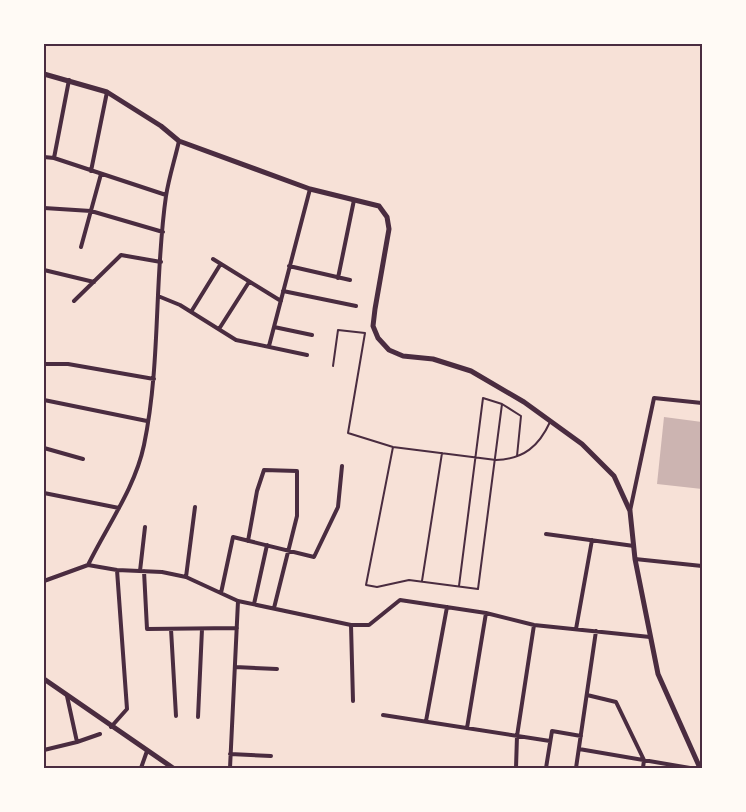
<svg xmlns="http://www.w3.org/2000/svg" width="746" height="812" viewBox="0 0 746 812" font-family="Montserrat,sans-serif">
<rect width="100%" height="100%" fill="#f7e1d7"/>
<path fill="#ccb4b1" d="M 664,417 L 702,422 L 702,489 L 657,484 Z"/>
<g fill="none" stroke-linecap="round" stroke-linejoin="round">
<path stroke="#4a2c40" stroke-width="2" d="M 333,366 L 338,330 L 365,333 L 348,433 L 393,447 L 496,460 C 524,459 539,446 550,422
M 393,447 L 366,585 L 377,587 L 409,580 L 478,589 L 502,404
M 422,581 L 442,453
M 459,586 L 483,398 L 502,404 L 521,416 L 517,456"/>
<path stroke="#4a2c40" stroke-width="4" d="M 44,157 L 54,158 L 166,195
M 54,158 L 69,80
M 91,171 L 107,92
M 44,208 L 91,211 L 163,232
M 81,247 L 101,174
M 213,259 L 281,301
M 289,266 L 350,280
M 44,270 L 94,282
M 338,278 L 354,200
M 283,291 L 356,306
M 158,296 L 180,305 L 236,340 L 307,355
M 74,301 L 121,255 L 161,262
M 191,312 L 220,265
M 274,327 L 312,335
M 219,329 L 249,282
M 269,346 L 310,189
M 44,364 L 68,364 L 154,379
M 44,400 L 147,421
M 44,448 L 83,459
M 44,493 L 119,508
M 630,511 L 654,398 L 702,403
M 546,534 L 634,546
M 248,541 L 257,491 L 264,470 L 297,471 L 297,516 L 274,608
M 635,559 L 702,566
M 88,565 L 117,570 L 162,572 L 186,577 L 238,601 L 351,625 L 369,625 L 400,600 L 486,613 L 534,625 L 650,637
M 140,571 L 145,527
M 144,571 L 147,629 L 237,628
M 186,577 L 195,507
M 44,581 L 88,565 C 107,526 135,488 144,445 C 161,363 154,278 166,196 C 169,177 175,159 179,141
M 221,593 L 233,537 L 314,557 L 338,507 L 342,466
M 254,604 L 267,545
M 351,625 L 353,701
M 171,629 L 176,716
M 576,629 L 592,540
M 235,667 L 277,669
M 587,695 L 616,702 L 644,760 L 643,768
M 383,715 L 550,741
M 198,717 L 202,629
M 426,721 L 447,607
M 111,727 L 127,709 L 117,570
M 467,728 L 486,613
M 77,742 L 100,734
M 579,749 L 690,768
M 44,750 L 77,742 L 67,696
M 230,754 L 271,756
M 141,768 L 147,751
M 230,768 L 238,601
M 516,768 L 517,736 L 534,625
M 546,768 L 552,731 L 581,736
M 576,768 L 596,631"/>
<path stroke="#4a2c40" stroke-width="5" d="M 44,74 L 107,92 L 161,126 L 179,141 L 310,189 L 379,206 L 387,217 L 389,229 L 375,309 L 373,326 L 378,338 L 389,350 L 403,356 L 433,359 L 471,371 L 524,402 L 582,444 L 614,476 L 630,511 L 635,559 L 658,674 L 700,768
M 44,679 L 173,768"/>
</g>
<rect width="746" height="812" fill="none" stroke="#fffaf5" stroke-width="90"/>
<rect x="45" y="45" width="656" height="722" fill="none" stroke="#4a2c40" stroke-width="2"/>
</svg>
